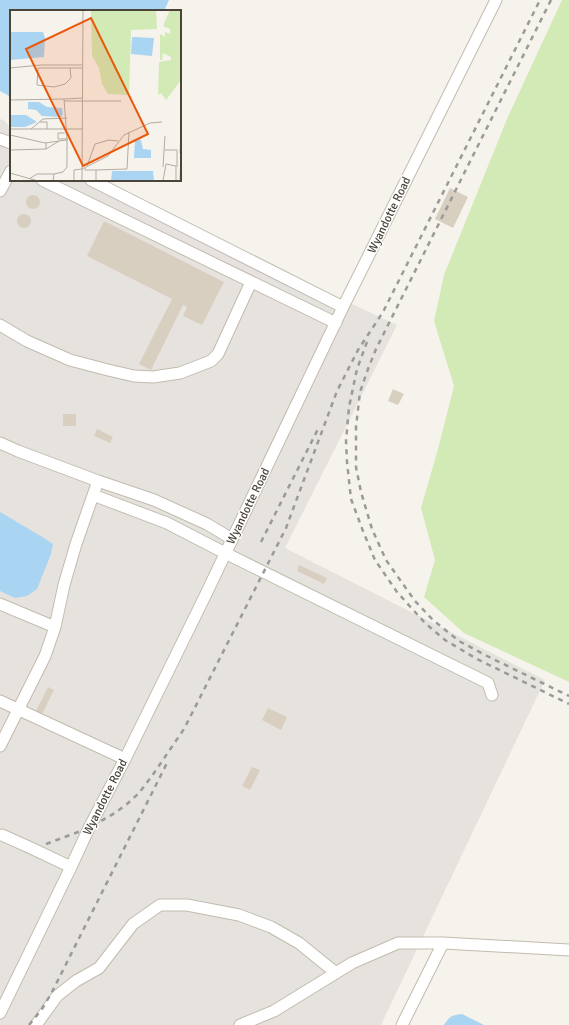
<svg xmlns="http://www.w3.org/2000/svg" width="569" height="1025" viewBox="0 0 569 1025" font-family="Signika,sans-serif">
<rect width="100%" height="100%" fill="#f6f3ec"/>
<path fill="#e6e2dd" d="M 0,119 L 5,121 L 11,129 L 11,180 L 103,180 L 326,292 L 397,325 L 285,548 L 545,680 L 381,1025 L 0,1025 Z"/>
<path fill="#d2eab5" d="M 562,0 L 569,0 L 569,682 L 464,633 L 424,597 L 435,560 L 421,508 L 438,449 L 454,386 L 434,321 L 444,275 L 507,119 Z"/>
<path fill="#a9d4f2" d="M 0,0 L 169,0 L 164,11 L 11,11 L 11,97 L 0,91 Z
M 0,512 L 44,538 L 53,544 L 51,554 L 37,589 L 27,596 L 15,598 L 0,591 Z
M 462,1014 L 484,1025 L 444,1025 C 449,1016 453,1015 462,1014 Z"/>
<path fill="#d8cfc1" d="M 450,188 L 468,197 L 453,228 L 435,219 Z
M26 202a7 7 0 1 1 14 0a7 7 0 1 1-14 0Z
M17 221a7 7 0 1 1 14 0a7 7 0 1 1-14 0Z
M 104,221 L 224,282 L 202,325 L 183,316 L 187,307 L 183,305 L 151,370 L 139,364 L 172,299 L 87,256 Z
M 393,389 L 404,394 L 398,405 L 388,401 Z
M 63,414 L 76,414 L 76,426 L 63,426 Z
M 97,429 L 113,437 L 110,443 L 94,436 Z
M 299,565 L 327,578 L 324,584 L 297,571 Z
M 48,687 L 54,690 L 42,714 L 36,711 Z
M 268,708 L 287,717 L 281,730 L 262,720 Z
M 252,767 L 260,770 L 250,790 L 242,786 Z"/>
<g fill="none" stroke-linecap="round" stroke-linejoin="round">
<g stroke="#c2bbae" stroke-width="13">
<path id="minor" d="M 0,139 L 11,143
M 42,180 L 336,323
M 91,180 L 343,307
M 0,191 L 11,171
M 0,325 L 27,341 L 70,360 L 108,370 L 134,376 L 153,377 L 180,373 L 211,361 L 218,354 L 251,282
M 0,443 L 18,451 L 98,481 L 76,544 L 64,585 L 55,627 L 45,656 L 0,746
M 98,481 L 154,500 L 207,524 L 232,539
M 93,495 L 167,523 L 225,553 L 488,683 L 492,695
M 0,604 L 55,627
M 0,701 L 125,759
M 2,835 L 31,848 L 71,867
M 0,1013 L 71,867 L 89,828 L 125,759 L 206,594 L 343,307 L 496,0
M 36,1025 L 57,996 L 76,981 L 99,968 L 133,924 L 160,905 L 187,905 L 239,915 L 271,927 L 299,943 L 336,973
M 240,1025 L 274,1011 L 352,963 L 398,943 L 443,943 L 569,950
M 402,1025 L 443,943"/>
</g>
<use href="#minor" stroke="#fff" stroke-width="11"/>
<path stroke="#9a9a9a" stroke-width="2.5" stroke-dasharray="5 5" stroke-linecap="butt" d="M 551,0 L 376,349 L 368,369 L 360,392 L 356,427 L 356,467 L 361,492 L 372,529 L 386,560 L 415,601 L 433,620 L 459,641 L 487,656 L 569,696
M 367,342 L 357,369 L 349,407 L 346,441 L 347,462 L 351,499 L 363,531 L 375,560 L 397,592 L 425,623 L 445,640 L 477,659 L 569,704
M 261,542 L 318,429
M 46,844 L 89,828 L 115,813 L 127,804 L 139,793 L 152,776 L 184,729 L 286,528 L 337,391 L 358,350 L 383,312 L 540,0
M 29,1025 L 42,1009 L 51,994 L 168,761"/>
</g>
<g text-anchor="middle" stroke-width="3" stroke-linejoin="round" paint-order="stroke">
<g font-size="12" fill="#4b4439" stroke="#fff">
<text transform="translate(389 215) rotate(-64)" y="4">Wyandotte Road</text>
<text transform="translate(248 506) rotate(-64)" y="4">Wyandotte Road</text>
<text transform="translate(105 797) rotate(-63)" y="4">Wyandotte Road</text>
</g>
</g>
<g transform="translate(10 10)">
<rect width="171" height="171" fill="#f6f3ec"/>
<path d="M 81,0 L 146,0 L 147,19 L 121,20 L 119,85 L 98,84 L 92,74 L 89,58 L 82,46 ZM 160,0 L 171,0 L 171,70 L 156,90 L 151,83 L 148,85 L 149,52 L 161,50 L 161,47 L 153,43 L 152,50 L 155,50 L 150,50 L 150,24 L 155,27 L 155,22 L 160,24 L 160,19 L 153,16 Z" fill="#d2eab5"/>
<path d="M 0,22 L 33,22 L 35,28 L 34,47 L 0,50 ZM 122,27 L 144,28 L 142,46 L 121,44 ZM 18,92 L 29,92 L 37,97 L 52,98 L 53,104 L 51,107 L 32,106 L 26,100 L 18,99 ZM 0,105 L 16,105 L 27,112 L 15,117 L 0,117 ZM 125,129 L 131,130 L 133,139 L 141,140 L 141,148 L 124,148 ZM 143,161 L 144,171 L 101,171 L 102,161 Z" fill="#a9d4f2"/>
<path fill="none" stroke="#b2ada4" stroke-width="1" d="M 0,58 L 31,55 L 72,55M 60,58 L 61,68 L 55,74 L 44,77 L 27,75 L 28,58 L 72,58M 54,89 L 73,88M 0,90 L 54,89 L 57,130 L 49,131 L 36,139M 54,91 L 111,91M 30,112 L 37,112 L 37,119M 0,119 L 73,119M 21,119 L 33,109 L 57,108M 55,123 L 48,123 L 48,129 L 58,129M 0,125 L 35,133 L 49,131M 0,140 L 36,139 L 36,133M 155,140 L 167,140 L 167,157M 170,143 L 171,124M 77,156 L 85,134 L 99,130 L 108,131M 153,157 L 155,126M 75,158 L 75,160 L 86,160M 0,163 L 28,171M 19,169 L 27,164 L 44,164M 43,171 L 44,164 L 53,162 L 57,157 L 57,130M 46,171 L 60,171M 64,171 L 64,160 L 72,159 L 98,146 L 114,125 L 140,113 L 152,112M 72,171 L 73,0M 86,171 L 86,160 L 117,159 L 119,122M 153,171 L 156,154 L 166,156 L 166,171M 170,171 L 171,142"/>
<path fill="#e8590c" fill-opacity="0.15" stroke="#e8590c" stroke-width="2" d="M 81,8 L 138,124 L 73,156 L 16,39 Z"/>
<rect width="171" height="171" fill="none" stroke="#4b4439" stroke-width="2"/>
</g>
</svg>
